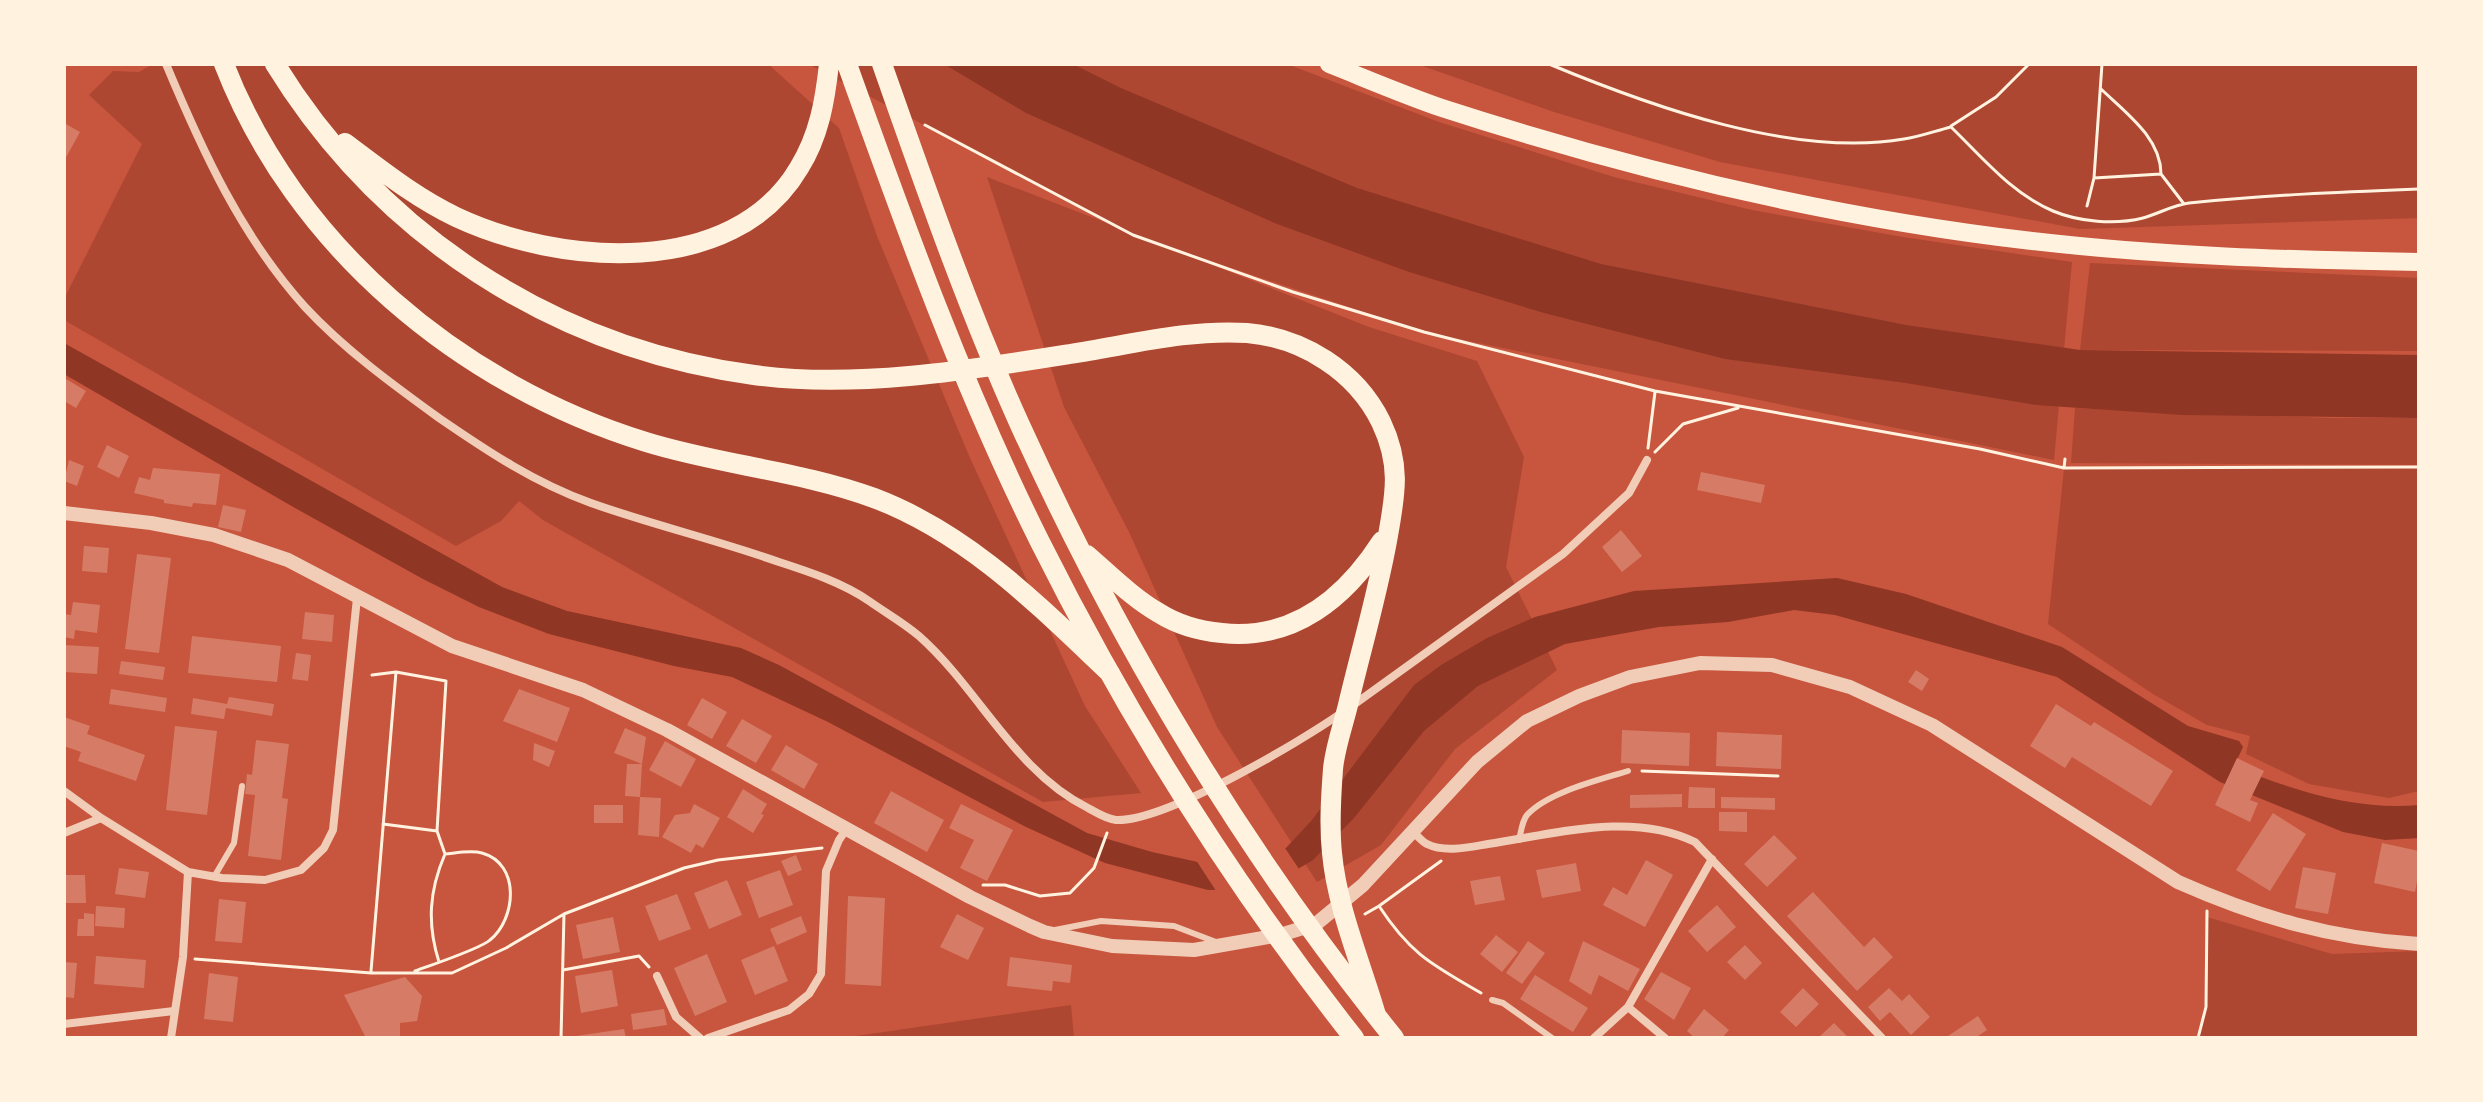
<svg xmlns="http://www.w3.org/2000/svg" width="2483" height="1102" viewBox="0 0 2483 1102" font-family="'Zilla Slab',serif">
<rect width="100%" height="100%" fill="#c8553d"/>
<path fill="#ae4732" d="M 153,64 L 768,64 L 839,128 L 877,236 L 970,458 L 1085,706 L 1141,793 L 1043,802 L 543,520 L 519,501 L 501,521 L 456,546 L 64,320 L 64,299 L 142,144 L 89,95 L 113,71 L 139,72 Z
M 808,64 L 1287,64 L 1439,122 L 1614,177 L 1752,210 L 1903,237 L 2072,262 L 2054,460 L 1424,332 L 1162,245 L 1369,327 L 1477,361 L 1524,457 L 1506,567 L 1557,670 L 1455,749 L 1381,845 L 1317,882 L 1217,727 L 1129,532 L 1064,407 L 987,177 L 1120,228 Z
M 1417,64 L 2419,64 L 2419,218 L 2080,229 L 1720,162 L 1554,112 Z
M 2090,263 L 2419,278 L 2419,351 L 2080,350 Z
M 2075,408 L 2329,418 L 2419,418 L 2419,465 L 2071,463 Z
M 2064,468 L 2419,468 L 2419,791 L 2389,798 L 2309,784 L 2246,754 L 2250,736 L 2207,725 L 2153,694 L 2048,624 Z
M 2207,917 L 2332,954 L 2419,951 L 2419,1038 L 2198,1038 L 2206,1007 Z
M 1071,1005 L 1074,1038 L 847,1038 L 849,1037 Z"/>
<path fill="#8f3625" d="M 944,64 L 1073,64 L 1121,88 L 1357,188 L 1601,264 L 1906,325 L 2080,350 L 2419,355 L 2419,418 L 2182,415 L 2036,405 L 1906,383 L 1725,359 L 1544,313 L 1409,272 L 1277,224 L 1026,113 Z
M 64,343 L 502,587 L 567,611 L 741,648 L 779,665 L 1087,833 L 1152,852 L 1207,864 L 1239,863 L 1286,848 L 1312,820 L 1414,685 L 1441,665 L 1487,638 L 1535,617 L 1634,591 L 1837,578 L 1906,594 L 2062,647 L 2188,726 L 2239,741 L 2243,747 L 2234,766 C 2291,790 2357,811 2419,805 L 2419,838 L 2385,840 L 2343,832 L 2220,782 L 2057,677 L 1835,615 L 1794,610 L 1728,622 L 1659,627 L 1565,644 L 1478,686 L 1424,731 L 1354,818 L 1313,860 L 1264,889 L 1208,890 L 1105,863 L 1026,827 L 828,722 L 732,677 L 674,666 L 549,634 L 479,607 L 423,579 L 295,508 L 64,374 Z"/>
<path fill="#c8553d" d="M 1283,845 L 1301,872 L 1264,893 L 1218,894 L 1194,857 L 1208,860 L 1238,860 Z"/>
<path fill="#d67c66" d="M 64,123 L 80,132 L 64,161 Z
M 66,379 L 86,391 L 76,408 L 64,401 Z
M 107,445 L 129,456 L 119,478 L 97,467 Z
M 69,460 L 84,466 L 77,486 L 64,481 Z
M 153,468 L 220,474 L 216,505 L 193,503 L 192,507 L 164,503 L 164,500 L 134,493 L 139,477 L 150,480 Z
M 1701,472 L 1765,485 L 1761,503 L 1697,490 Z
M 223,505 L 246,510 L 241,532 L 218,527 Z
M 1621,530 L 1642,556 L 1622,572 L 1602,547 Z
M 84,546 L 109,548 L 107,573 L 82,571 Z
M 137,554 L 171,558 L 159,653 L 125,649 Z
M 73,602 L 100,605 L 97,633 L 75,630 L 74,639 L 64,637 L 64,614 L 71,615 Z
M 305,612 L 334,615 L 332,642 L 302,639 Z
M 192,636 L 281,646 L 277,682 L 188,673 Z
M 64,645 L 99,647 L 97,674 L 64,672 Z
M 296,653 L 311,655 L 308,681 L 292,679 Z
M 121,661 L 165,667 L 163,680 L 119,674 Z
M 1916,670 L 1929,679 L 1922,691 L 1908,682 Z
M 111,689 L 167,698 L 165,712 L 109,704 Z
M 519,689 L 570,708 L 557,742 L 503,721 Z
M 229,697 L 274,704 L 272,716 L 226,708 L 224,719 L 191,714 L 193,698 L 227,704 Z
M 702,698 L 727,712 L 712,739 L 687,725 Z
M 2056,704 L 2091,726 L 2094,722 L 2173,771 L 2151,806 L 2072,757 L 2065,768 L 2030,746 Z
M 64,717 L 90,726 L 87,734 L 145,755 L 136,781 L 78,761 L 81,752 L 64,746 Z
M 742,719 L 772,736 L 756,763 L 726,746 Z
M 175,726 L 217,731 L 207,815 L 166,810 Z
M 625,728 L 646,737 L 642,764 L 614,753 Z
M 1622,730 L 1690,733 L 1689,766 L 1621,763 Z
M 1717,732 L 1782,735 L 1781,769 L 1716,766 Z
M 256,740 L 289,744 L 282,798 L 288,799 L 281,860 L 248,856 L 255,795 L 245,794 L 247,774 L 252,775 Z
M 665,741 L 696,759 L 681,787 L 649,770 Z
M 534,743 L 555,751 L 549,767 L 533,760 Z
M 786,745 L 818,764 L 804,789 L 771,770 Z
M 2237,758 L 2264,771 L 2250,800 L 2258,803 L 2250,822 L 2215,805 Z
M 627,764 L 642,764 L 640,797 L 661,798 L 659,837 L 638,835 L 640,797 L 625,796 Z
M 1689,787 L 1715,788 L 1715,808 L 1688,808 Z
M 743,789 L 767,804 L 761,814 L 764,815 L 753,833 L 727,817 Z
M 891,791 L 944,820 L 927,852 L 874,823 Z
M 1682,794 L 1682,807 L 1630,808 L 1630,795 Z
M 1721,797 L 1775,798 L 1775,810 L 1721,808 Z
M 694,804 L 720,818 L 703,848 L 696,844 L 691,853 L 662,837 L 675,815 L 690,813 Z
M 961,804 L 1013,830 L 987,881 L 960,868 L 974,840 L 949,828 Z
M 594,805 L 623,805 L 623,823 L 594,823 Z
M 1719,812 L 1747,812 L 1747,832 L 1719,831 Z
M 2273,813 L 2306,834 L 2270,891 L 2236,870 Z
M 1774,835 L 1797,858 L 1767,887 L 1744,864 Z
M 2382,843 L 2419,851 L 2419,871 L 2415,892 L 2374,883 Z
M 796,855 L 802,870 L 788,876 L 781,861 Z
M 1646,860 L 1673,875 L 1645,927 L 1603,905 L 1613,887 L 1627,895 Z
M 1576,863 L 1581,891 L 1542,898 L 1536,870 Z
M 2303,867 L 2336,873 L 2328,914 L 2295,908 Z
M 119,868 L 149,872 L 145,898 L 115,894 Z
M 780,870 L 793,905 L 759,918 L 746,882 Z
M 64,875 L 85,875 L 86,903 L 64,903 Z
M 1500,876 L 1505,900 L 1475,905 L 1470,881 Z
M 727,880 L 742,915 L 709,929 L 694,893 Z
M 1813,892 L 1864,947 L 1874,937 L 1893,957 L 1857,991 L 1787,916 Z
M 677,894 L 691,929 L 659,941 L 645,906 Z
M 848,896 L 885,898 L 881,986 L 845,984 Z
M 219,899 L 246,902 L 242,943 L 215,941 Z
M 1717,905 L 1736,927 L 1707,952 L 1688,931 Z
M 96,906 L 125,908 L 124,928 L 95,926 Z
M 84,913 L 94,914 L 94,936 L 77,936 L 78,919 L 84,919 Z
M 957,914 L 984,928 L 968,960 L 940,947 Z
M 801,916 L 807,932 L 777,945 L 770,929 Z
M 613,917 L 620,952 L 583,959 L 576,925 Z
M 1496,935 L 1518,952 L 1502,972 L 1480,954 Z
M 1528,941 L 1545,953 L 1522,984 L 1506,973 Z
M 1583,941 L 1640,969 L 1628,991 L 1599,975 L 1591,995 L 1569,981 Z
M 1745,945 L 1762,963 L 1745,980 L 1727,962 Z
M 774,946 L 788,981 L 755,995 L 741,960 Z
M 707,954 L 727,1002 L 695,1016 L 674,968 Z
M 96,956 L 146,960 L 144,988 L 94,984 Z
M 1010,957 L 1072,965 L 1070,983 L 1053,981 L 1052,991 L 1007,986 Z
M 64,962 L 77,963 L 74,998 L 64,997 Z
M 612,970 L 618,1006 L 581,1013 L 575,976 Z
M 1661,972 L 1691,988 L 1674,1020 L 1644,999 Z
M 209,973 L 238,977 L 233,1022 L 204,1019 Z
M 1535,975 L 1588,1008 L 1573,1032 L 1520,999 Z
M 405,977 L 422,996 L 417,1021 L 400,1023 L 400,1038 L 366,1038 L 344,995 Z
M 1803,988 L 1819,1004 L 1796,1027 L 1780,1012 Z
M 1889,988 L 1902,1001 L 1909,994 L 1930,1017 L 1911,1035 L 1890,1012 L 1880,1021 L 1868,1007 Z
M 664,1009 L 667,1025 L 633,1030 L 631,1014 Z
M 1704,1009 L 1729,1030 L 1722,1038 L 1695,1038 L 1687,1031 Z
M 1978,1016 L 1987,1030 L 1975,1038 L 1945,1038 Z
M 1834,1023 L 1849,1038 L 1818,1038 Z
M 624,1029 L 626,1038 L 576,1038 L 576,1036 Z"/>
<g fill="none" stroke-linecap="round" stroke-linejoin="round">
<path stroke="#fff3e0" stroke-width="3" d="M 1549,64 C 1650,106 1793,158 1904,139 C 1919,137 1935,131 1951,127 C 1982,157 2012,194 2053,211 C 2079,222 2115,225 2143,218 C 2158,214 2173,205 2189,203 C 2265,195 2342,192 2419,189
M 2101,89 C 2126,113 2161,138 2161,174
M 925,125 L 1133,235 L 1293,292 L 1424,332 L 1655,391 L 1980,449 L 2064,468 L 2419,467
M 1951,126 L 1996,97 L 2029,64
M 2094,178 L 2161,174 L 2184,204
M 2087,206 L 2094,178 L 2102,64
M 1648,448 L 1655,392
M 1655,452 L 1683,424 L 1738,408
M 2064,468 L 2065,459
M 372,675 L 396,672 L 446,681 L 437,831 L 445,854
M 1642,771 L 1778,776
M 383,824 L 437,831
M 983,885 L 1005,885 L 1040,896 L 1070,893 L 1094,868 L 1107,833
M 1379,906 C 1411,955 1433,965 1481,993
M 1365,914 L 1379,906 L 1441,861
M 195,959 L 371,973 L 452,973 L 506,948 L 564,914 L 684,868 L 718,860 L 822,848
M 563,970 L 639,956 L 649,967
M 371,971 L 396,672
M 415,971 C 431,965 480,949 490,940 C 516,919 521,864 482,853 C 471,850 456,853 445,854 C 429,891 427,924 439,962
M 561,1038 L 564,914
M 2198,1038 L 2206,1007 L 2207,911"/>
<path stroke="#f1ccb7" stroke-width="6" d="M 1519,840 C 1521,832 1522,821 1527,815 C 1548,792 1599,780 1628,771
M 214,877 L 234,843 L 242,786
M 1055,930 L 1101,921 L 1174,926 L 1216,942
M 1492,1000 L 1503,1003 L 1552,1038"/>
<path stroke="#f1ccb7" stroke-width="8" d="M 166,64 C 202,150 241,236 305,307 C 344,349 392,384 439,418 C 487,451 535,483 591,503 C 653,525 717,540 779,562 C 810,572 843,583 869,601 C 886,613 904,623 919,636 C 979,689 1015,772 1088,808 C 1097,813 1106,819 1116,820 C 1165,822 1298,743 1340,714
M 1352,706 L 1563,554 L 1629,493 L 1647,460
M 64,791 L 101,818 L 188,872 L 222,878 L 265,880 L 301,870 L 324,848 L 333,830 L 357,598
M 1413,832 C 1417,835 1422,842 1427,844 C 1445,853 1470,847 1488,844 C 1555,834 1632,811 1695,842 L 1882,1038
M 64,833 L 101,818
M 657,976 L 676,1017 L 700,1038
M 1628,1007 L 1665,1038
M 64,1024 L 174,1011
M 171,1038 L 183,957 L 188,872
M 708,1038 L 789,1010 L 809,994 L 821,974 L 826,871 L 839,840 L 846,830
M 1594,1038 L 1628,1007 L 1712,859"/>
<path stroke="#f1ccb7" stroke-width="14" d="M 64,513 L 151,523 L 214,535 L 288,560 L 452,646 L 583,690 L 667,730 L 970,897 L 1030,926 L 1044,932 L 1112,946 L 1194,950 L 1280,935 L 1316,924 L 1363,885 L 1477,762 L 1527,721 L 1579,696 L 1630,677 L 1700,663 L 1772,665 L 1850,687 L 1932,725 L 2178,882 C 2257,917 2332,939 2419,944"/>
<path stroke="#fff3e0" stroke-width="18" d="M 1329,64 C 1367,79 1404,95 1442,108 C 1633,170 1832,218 2032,241 C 2161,256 2290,260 2419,262"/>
<path stroke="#fff3e0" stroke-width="20" d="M 224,64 C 295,247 461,385 646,442 C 720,465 801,471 874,498 C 969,534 1038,605 1110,673
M 275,64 C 381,236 554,348 754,375 C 855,389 970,370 1070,354 C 1129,345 1188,329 1247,333 C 1303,338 1356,371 1381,422 C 1402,466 1395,496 1387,541 C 1377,596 1361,650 1348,705 C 1343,726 1335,747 1333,769 C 1331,796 1329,825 1332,853 C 1337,908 1361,963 1376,1015
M 847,64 C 905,226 963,388 1040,542 C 1127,716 1233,885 1354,1038
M 882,64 C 925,186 967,308 1020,425 C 1119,643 1244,852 1394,1038
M 345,143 C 381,170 416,198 456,217 C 558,265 733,280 799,168 C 819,136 825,101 829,64
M 1087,555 C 1110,575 1133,598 1159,613 C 1178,625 1200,631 1222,633 C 1294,641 1346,597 1382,541"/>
</g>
<rect width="2483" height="1102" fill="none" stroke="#fff3e0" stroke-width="132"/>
</svg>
